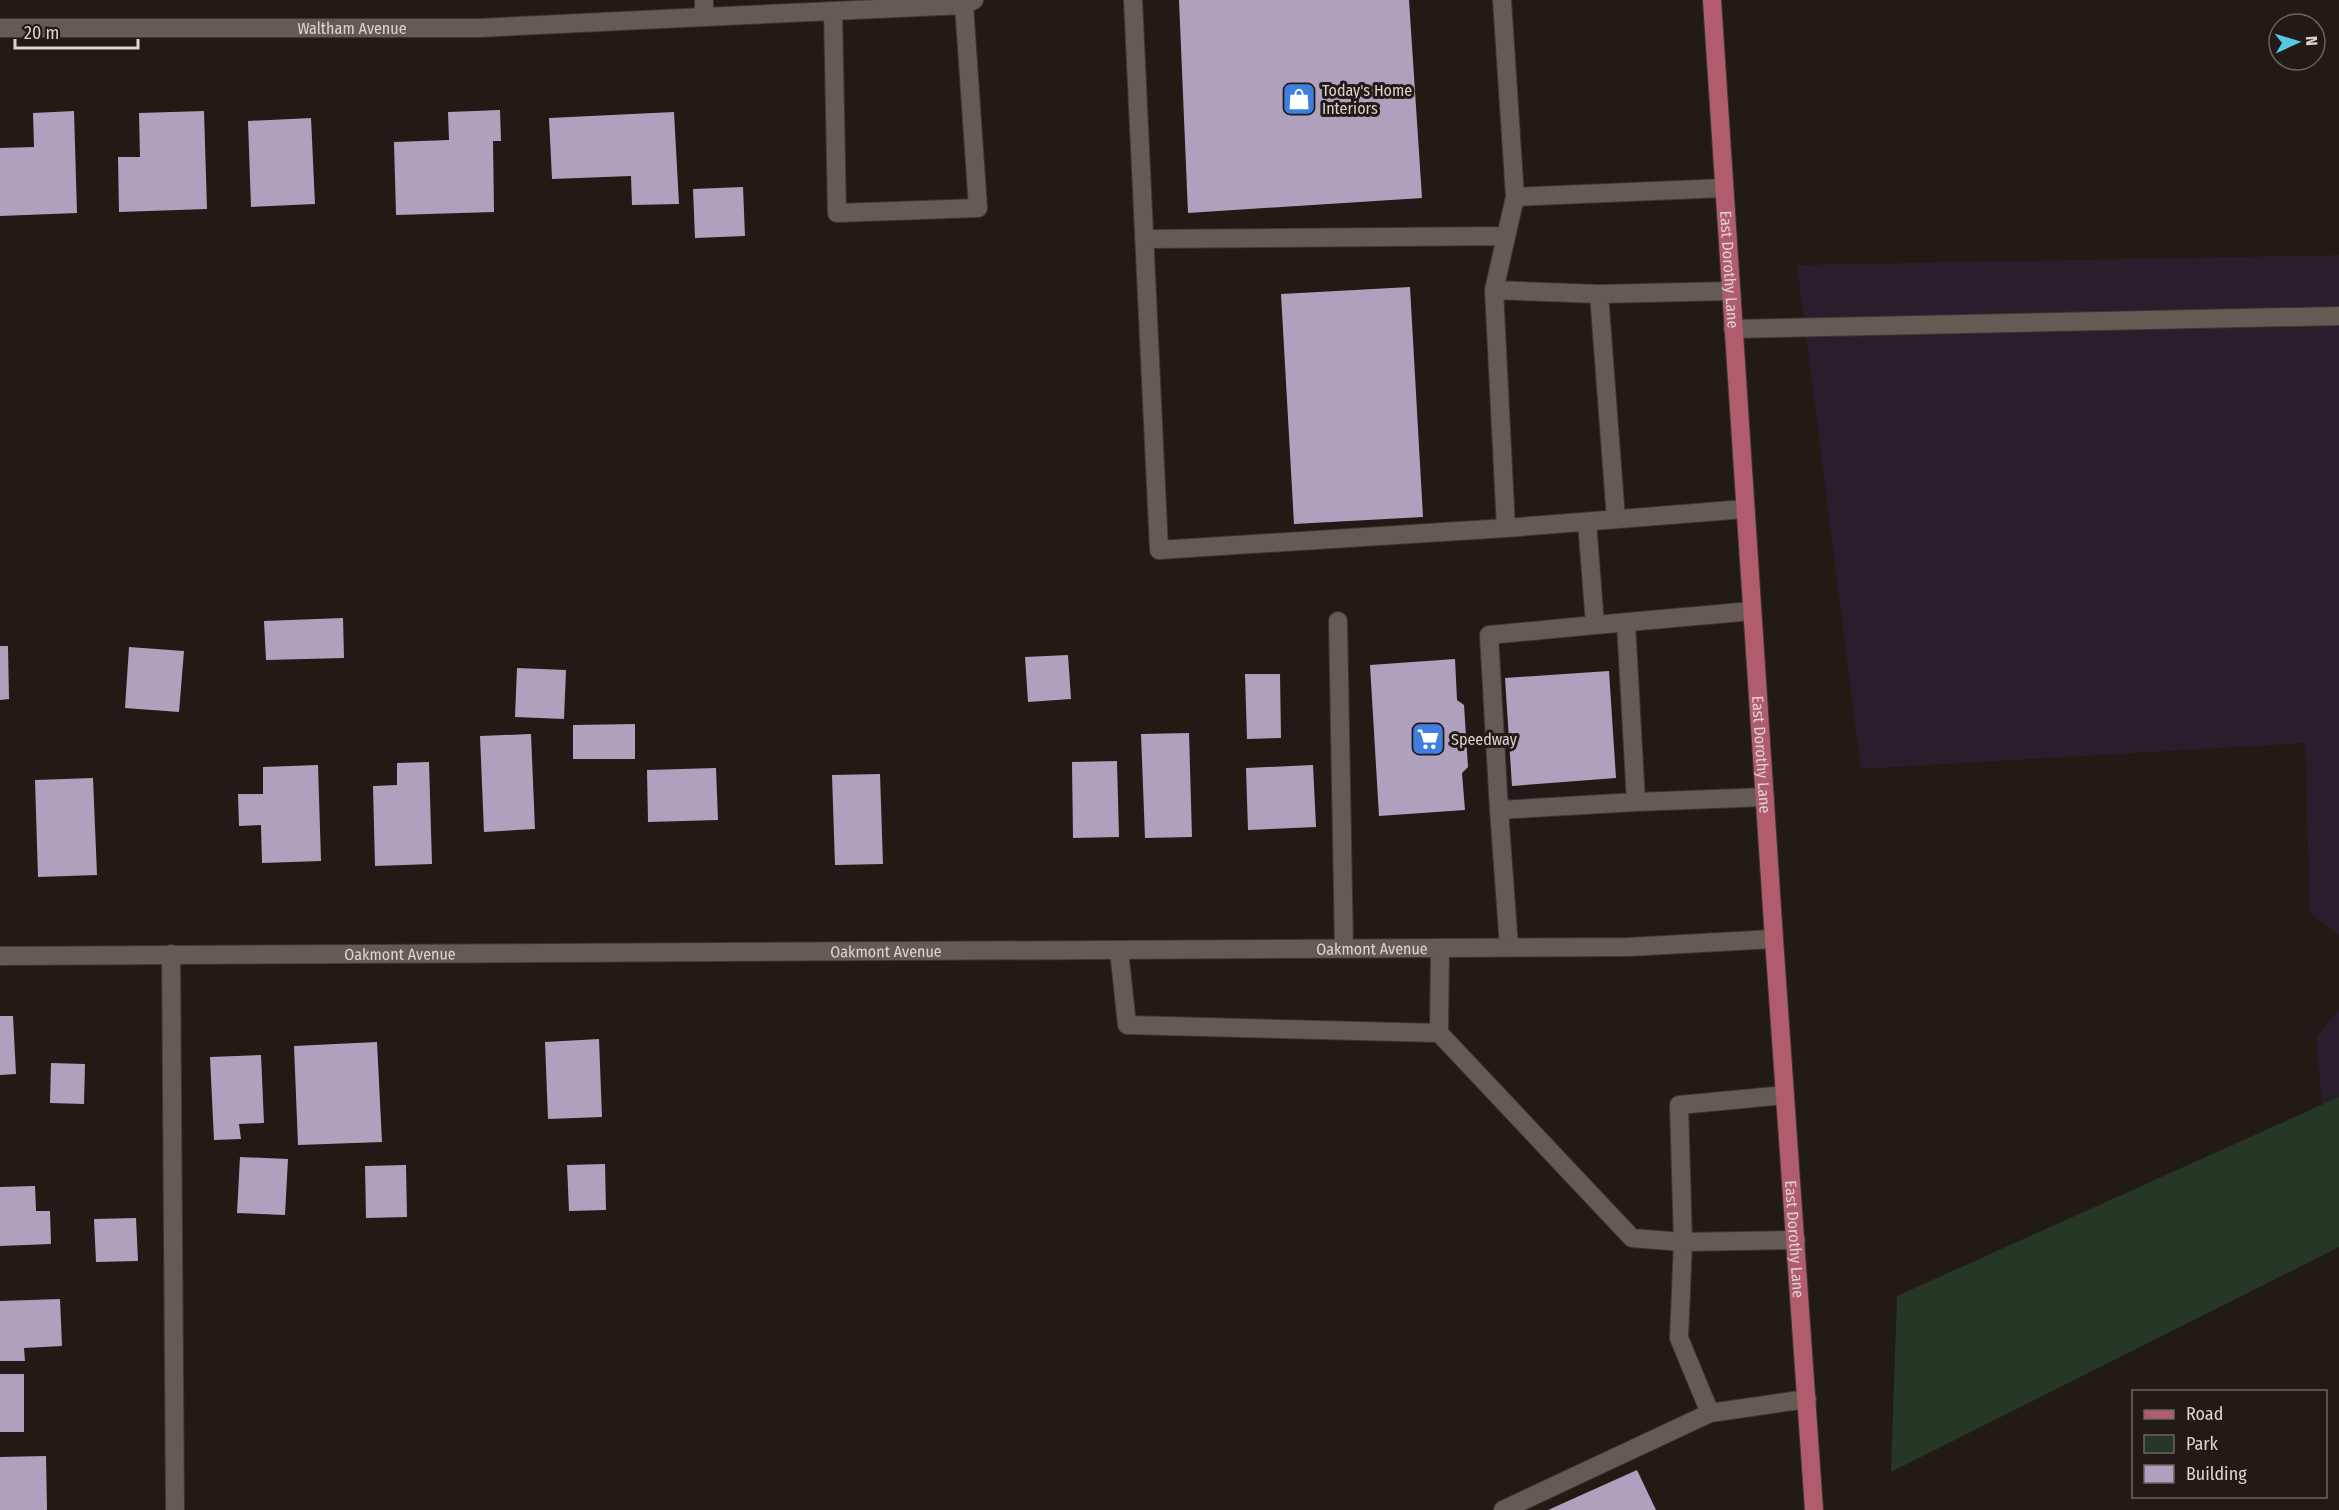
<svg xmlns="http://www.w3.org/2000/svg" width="2339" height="1510" viewBox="0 0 2339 1510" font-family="'Fira Sans Condensed',sans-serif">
<rect width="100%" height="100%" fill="#221a15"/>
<path fill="#2a1e2c" d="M 2339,255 L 2339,935 L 2310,913 L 2305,743 L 1861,769 L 1797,265 Z
M 2339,1010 L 2339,1097 L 2322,1105 L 2316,1037 Z"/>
<path fill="#263726" d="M 2339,1097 L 2339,1247 L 1891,1472 L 1897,1296 Z"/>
<path fill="#afa1bd" d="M 1179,0 L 1409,0 L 1422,198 L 1188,213 Z
M 500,110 L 501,141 L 493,141 L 494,212 L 396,215 L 394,142 L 449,140 L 448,112 Z
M 74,111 L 77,213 L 0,216 L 0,148 L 34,147 L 33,113 Z
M 204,111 L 207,209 L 119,212 L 118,157 L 140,157 L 139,113 Z
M 674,112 L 679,204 L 632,205 L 631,176 L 552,179 L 549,118 Z
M 311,118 L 315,204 L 251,207 L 248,121 Z
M 743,187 L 745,236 L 695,238 L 693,189 Z
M 1410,287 L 1423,517 L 1294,524 L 1281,294 Z
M 343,618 L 344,658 L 266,660 L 264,621 Z
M 0,646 L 8,646 L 9,699 L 0,700 Z
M 129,647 L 184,651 L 179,712 L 125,708 Z
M 1068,655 L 1071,699 L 1028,702 L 1025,657 Z
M 1455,659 L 1457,700 L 1464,705 L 1468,767 L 1462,773 L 1465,810 L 1379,816 L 1370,665 Z
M 517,668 L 566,670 L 564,719 L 515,717 Z
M 1609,671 L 1616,778 L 1512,786 L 1505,678 Z
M 1245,674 L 1280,674 L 1281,738 L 1247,739 Z
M 635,724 L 635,759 L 573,759 L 573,725 Z
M 1189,733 L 1192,837 L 1145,838 L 1141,734 Z
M 531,734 L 535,829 L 484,832 L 480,736 Z
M 1117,761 L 1119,837 L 1073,838 L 1072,762 Z
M 429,762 L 432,864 L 375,866 L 373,786 L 397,785 L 397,763 Z
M 318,765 L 321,861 L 262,863 L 261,825 L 239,826 L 238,794 L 263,794 L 263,767 Z
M 1313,765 L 1316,827 L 1248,830 L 1246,768 Z
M 716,768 L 718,820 L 648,822 L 647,770 Z
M 880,774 L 883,864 L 835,865 L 832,775 Z
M 93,778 L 97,875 L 38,877 L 35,780 Z
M 0,1016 L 13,1016 L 16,1074 L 0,1075 Z
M 599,1039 L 602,1117 L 548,1119 L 545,1042 Z
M 377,1042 L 382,1142 L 298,1145 L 294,1046 Z
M 261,1055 L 264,1123 L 239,1124 L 241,1139 L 214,1140 L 210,1057 Z
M 51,1063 L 85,1064 L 84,1104 L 50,1103 Z
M 240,1157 L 288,1159 L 285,1215 L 237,1213 Z
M 605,1164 L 606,1210 L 569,1211 L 567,1165 Z
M 406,1165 L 407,1217 L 366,1218 L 365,1166 Z
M 35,1186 L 36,1211 L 50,1211 L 51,1244 L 0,1246 L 0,1187 Z
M 136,1218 L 138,1261 L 96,1262 L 94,1219 Z
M 60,1299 L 62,1346 L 24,1348 L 25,1361 L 0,1361 L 0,1301 Z
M 0,1374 L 24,1374 L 24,1432 L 0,1432 Z
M 46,1456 L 47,1510 L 0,1510 L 0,1457 Z
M 1637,1470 L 1656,1510 L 1548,1510 Z"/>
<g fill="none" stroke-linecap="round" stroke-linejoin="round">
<g stroke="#3d3734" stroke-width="20">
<path id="lane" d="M 1133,0 L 1159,550 L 1506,528
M 1502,0 L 1515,197 L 1724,188
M 833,11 L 837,213 L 978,208 L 964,5
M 704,17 L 964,5 L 974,0
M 1515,197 L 1494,290 L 1506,528 L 1745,509
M 1144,239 L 1506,236
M 1494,290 L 1599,294
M 1733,329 L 2339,316
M 1616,519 L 1599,294 L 1731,291
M 1587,522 L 1595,625 L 1752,611
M 1338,621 L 1344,948
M 1636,802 L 1765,797
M 1499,810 L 1489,635 L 1595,625
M 1509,947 L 1499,810 L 1636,802 L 1626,623
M 1119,950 L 1127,1025 L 1439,1033 L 1440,948
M 171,954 L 175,1510
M 1439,1033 L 1632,1238 L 1683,1242 L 1796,1240
M 1710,1413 L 1679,1338 L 1683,1242 L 1679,1105 L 1785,1095
M 1503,1510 L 1710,1413 L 1807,1399"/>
</g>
<g stroke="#3d3734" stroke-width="20">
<g id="street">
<path id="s1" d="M 0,28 L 479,28 L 704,17 L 704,0"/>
<path id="s2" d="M 0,956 L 1628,947 L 1774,939"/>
</g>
</g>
<g stroke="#3d3734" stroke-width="20">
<g id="primary">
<path id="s3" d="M 1712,0 L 1774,939 L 1814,1510"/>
</g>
</g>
<use href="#lane" stroke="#655b55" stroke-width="18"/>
<use href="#street" stroke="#655b55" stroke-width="18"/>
<use href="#primary" stroke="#b15c6c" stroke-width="18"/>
</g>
<defs>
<g id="shop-square" transform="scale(1.725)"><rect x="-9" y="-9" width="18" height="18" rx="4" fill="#3f7fe0" stroke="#221a15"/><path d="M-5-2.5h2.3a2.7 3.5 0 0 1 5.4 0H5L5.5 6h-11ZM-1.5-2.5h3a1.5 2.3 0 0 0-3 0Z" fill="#fff"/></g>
<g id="supermarket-square" transform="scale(1.725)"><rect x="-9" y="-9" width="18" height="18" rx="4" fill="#3f7fe0" stroke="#221a15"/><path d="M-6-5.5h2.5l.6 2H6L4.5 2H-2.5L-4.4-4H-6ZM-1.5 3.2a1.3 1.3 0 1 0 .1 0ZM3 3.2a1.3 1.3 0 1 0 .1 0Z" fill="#fff"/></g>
</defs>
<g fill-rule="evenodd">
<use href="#shop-square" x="1299" y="99"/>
<use href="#supermarket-square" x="1428" y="739"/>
</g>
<g text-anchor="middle" stroke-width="6" stroke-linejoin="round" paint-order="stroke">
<g font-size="16" fill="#dbd5d1" stroke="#221a15">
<text dy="6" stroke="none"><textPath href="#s1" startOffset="352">Waltham Avenue</textPath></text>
<text dy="6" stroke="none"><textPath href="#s3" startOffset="270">East Dorothy Lane</textPath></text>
<text dy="6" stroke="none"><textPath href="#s3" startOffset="756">East Dorothy Lane</textPath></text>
<text dy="6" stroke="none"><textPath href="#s2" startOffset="1372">Oakmont Avenue</textPath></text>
<text dy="6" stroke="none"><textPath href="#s2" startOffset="886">Oakmont Avenue</textPath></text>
<text dy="6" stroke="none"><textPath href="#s2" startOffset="400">Oakmont Avenue</textPath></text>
<text dy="6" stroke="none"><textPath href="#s3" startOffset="1242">East Dorothy Lane</textPath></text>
</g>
<g font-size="16" fill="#dbd5d1" stroke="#221a15" text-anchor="start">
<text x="1322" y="96">Today's Home<tspan x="1322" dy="18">Interiors</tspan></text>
<text x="1451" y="745">Speedway</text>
</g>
</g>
<rect x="2132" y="1390" width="195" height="108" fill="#221a15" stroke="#6c6560" stroke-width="1.5"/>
<rect x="2144" y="1410" width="30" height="9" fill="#b15c6c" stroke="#6c6560" stroke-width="1.5"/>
<text x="2186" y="1420" font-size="18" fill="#dbd5d1">Road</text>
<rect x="2144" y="1435" width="30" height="18" fill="#263726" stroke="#6c6560" stroke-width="1.5"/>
<text x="2186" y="1450" font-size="18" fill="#dbd5d1">Park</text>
<rect x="2144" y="1465" width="30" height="18" fill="#afa1bd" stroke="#6c6560" stroke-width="1.5"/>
<text x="2186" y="1480" font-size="18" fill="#dbd5d1">Building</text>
<g transform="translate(2297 42) rotate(86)"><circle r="28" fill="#221a15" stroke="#6c6560" stroke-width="1.5"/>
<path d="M0-4.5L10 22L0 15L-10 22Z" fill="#58c9e3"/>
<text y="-9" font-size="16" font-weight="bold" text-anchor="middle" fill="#dbd5d1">N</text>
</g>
<path d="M15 39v9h123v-9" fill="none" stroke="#dbd5d1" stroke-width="3"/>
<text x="24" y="39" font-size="18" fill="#dbd5d1" stroke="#221a15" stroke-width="4.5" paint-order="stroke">20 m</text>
</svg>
